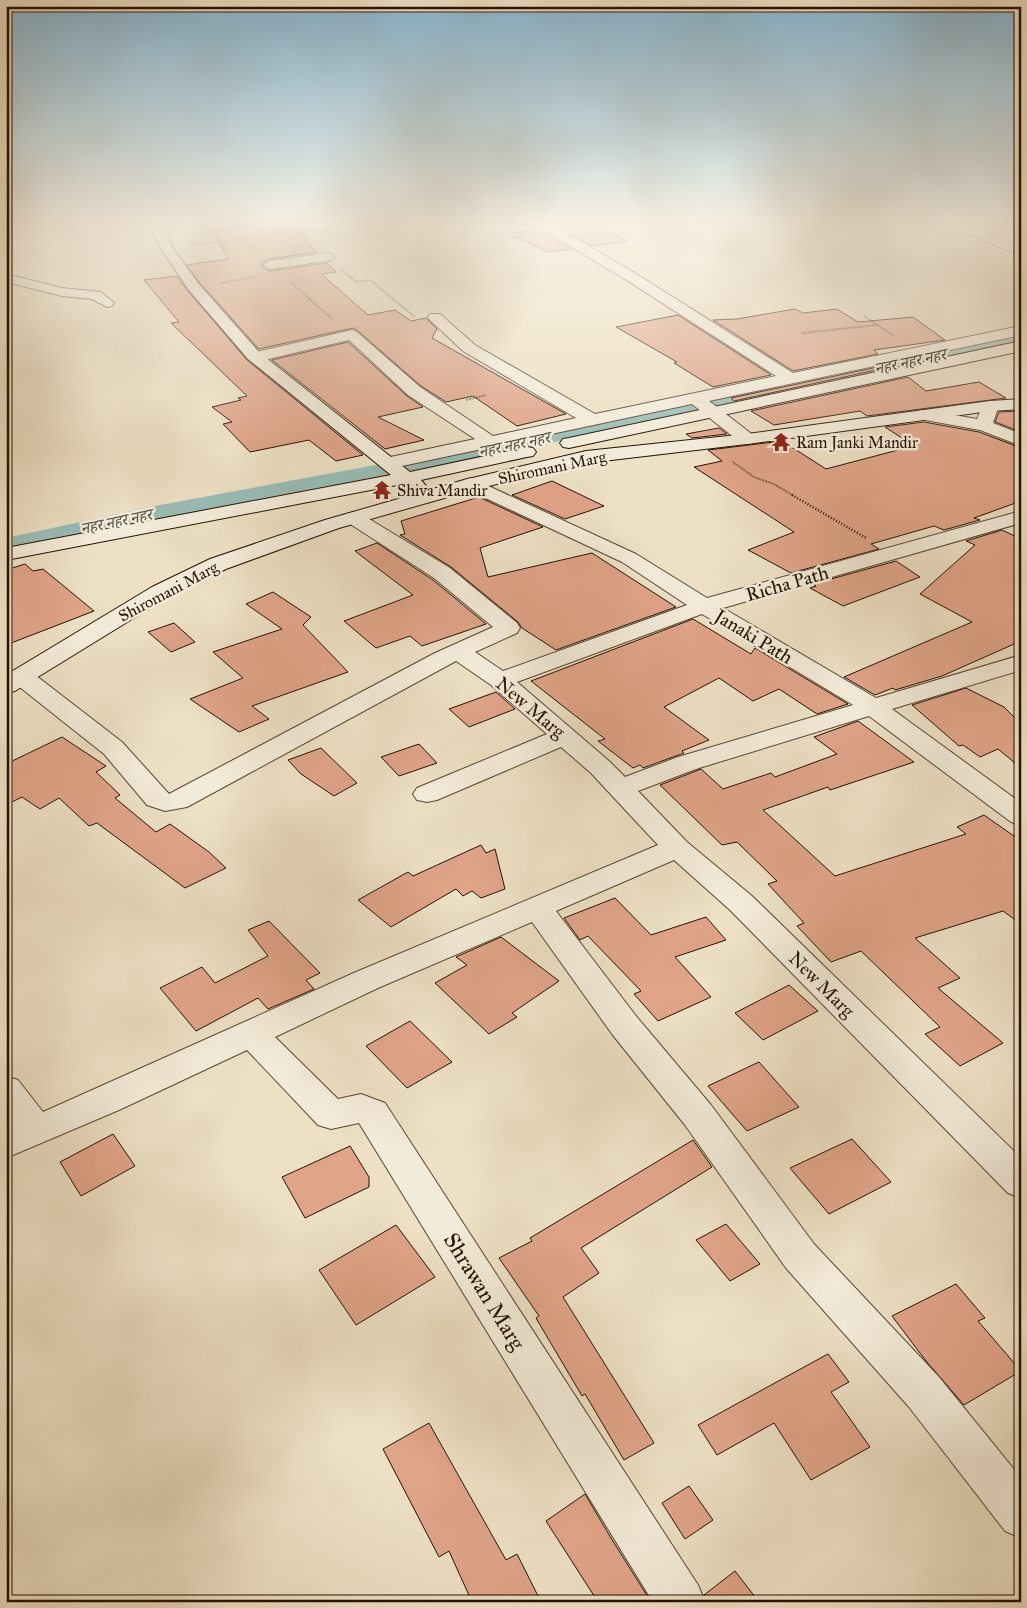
<svg xmlns="http://www.w3.org/2000/svg" width="1027" height="1608" viewBox="0 0 1027 1608" font-family="'IM FELL Great Primer','Noto Serif Devanagari',serif">
<rect width="100%" height="100%" fill="#ede0c4"/>
<filter id="stains"><feTurbulence type="fractalNoise" baseFrequency=".004" numOctaves="4"/><feColorMatrix values="0 0 0 0 .2 0 0 0 0 .09 0 0 0 0 .02 0 0 0 .5 -.17"/></filter>
<radialGradient id="worn" r=".72"><stop offset=".6" stop-color="#630" stop-opacity="0"/><stop offset="1" stop-color="#630" stop-opacity=".3"/></radialGradient>
<g fill="none" stroke-linecap="round" stroke-linejoin="round">
<path fill="#99bdb7" fill-rule="evenodd" d="M 1021,333 L 1021,343 L 851,380 L 844,378 L 842,374 L 844,370 L 851,368 Z
M 772,384 L 779,386 L 781,390 L 779,394 L 494,455 L 155,520 L 6,552 L 6,538 L 155,506 L 494,443 Z"/>
</g>
<path fill="#e0a489" stroke="#251100" d="M 276,222 L 301,222 L 307,242 L 317,252 L 270,259 L 262,263 L 262,267 L 270,271 L 327,263 L 336,272 L 321,274 L 368,315 L 395,310 L 411,321 L 426,318 L 437,329 L 432,338 L 566,414 L 517,426 L 473,396 L 446,402 L 421,386 L 358,331 L 353,328 L 259,349 L 199,282 L 187,265 L 228,259 L 213,230 L 277,224 Z
M 580,222 L 592,222 L 627,241 L 592,246 L 556,226 Z
M 538,229 L 571,249 L 548,252 L 509,234 Z
M 177,276 L 187,290 L 247,360 L 363,455 L 336,461 L 309,440 L 250,452 L 223,424 L 232,422 L 212,407 L 241,400 L 238,398 L 247,396 L 171,323 L 179,322 L 144,280 Z
M 795,309 L 803,313 L 837,309 L 858,322 L 913,317 L 945,340 L 874,350 L 878,354 L 793,371 L 713,320 L 737,319 Z
M 678,315 L 771,375 L 713,387 L 674,363 L 677,362 L 616,327 Z
M 348,342 L 407,396 L 423,407 L 378,417 L 424,440 L 385,449 L 272,360 Z
M 892,364 L 894,366 L 734,401 L 731,398 Z
M 908,377 L 926,391 L 979,382 L 1006,398 L 867,416 L 860,411 L 774,425 L 751,411 Z
M 1021,411 L 1021,432 L 995,422 L 999,412 Z
M 924,422 L 979,432 L 1021,448 L 1021,501 L 974,518 L 980,520 L 944,530 L 934,526 L 871,544 L 879,549 L 791,573 L 748,550 L 794,532 L 694,467 L 722,461 L 708,450 L 782,441 L 826,469 L 898,450 L 895,448 L 911,444 L 885,427 Z
M 719,428 L 727,434 L 692,438 L 686,434 Z
M 552,481 L 604,506 L 565,519 L 512,495 Z
M 479,497 L 543,527 L 480,548 L 488,577 L 592,553 L 676,607 L 556,650 L 522,628 L 518,622 L 451,567 L 400,535 L 405,534 L 401,521 Z
M 1002,530 L 1021,539 L 1021,641 L 942,676 L 895,690 L 893,688 L 875,695 L 844,677 L 972,622 L 920,594 L 975,545 L 966,541 Z
M 377,543 L 433,580 L 486,624 L 422,646 L 410,636 L 376,648 L 344,621 L 413,595 L 355,551 Z
M 896,561 L 920,577 L 843,606 L 810,588 L 816,586 L 813,584 Z
M 25,564 L 33,571 L 43,569 L 94,611 L 6,645 L 6,570 Z
M 273,592 L 311,617 L 303,625 L 348,672 L 252,706 L 269,719 L 239,732 L 190,699 L 243,678 L 213,652 L 282,629 L 246,604 Z
M 693,619 L 751,654 L 755,648 L 848,704 L 817,714 L 779,689 L 753,701 L 719,678 L 664,707 L 709,740 L 682,751 L 684,753 L 643,768 L 640,765 L 633,768 L 598,741 L 605,739 L 531,681 Z
M 174,623 L 195,642 L 171,652 L 148,632 Z
M 966,688 L 1004,707 L 1021,724 L 1021,768 L 998,749 L 980,757 L 963,745 L 959,746 L 912,705 Z
M 496,692 L 515,709 L 469,727 L 449,709 Z
M 858,721 L 914,762 L 830,790 L 828,787 L 763,810 L 835,876 L 966,834 L 957,827 L 984,815 L 1021,841 L 1021,924 L 1003,911 L 915,938 L 960,978 L 938,988 L 1003,1043 L 960,1066 L 925,1034 L 940,1027 L 861,951 L 831,962 L 797,926 L 804,923 L 768,884 L 777,881 L 737,842 L 722,845 L 660,785 L 701,769 L 723,789 L 771,773 L 775,777 L 837,754 L 814,737 Z
M 62,737 L 106,766 L 96,772 L 120,795 L 115,798 L 156,832 L 170,824 L 209,852 L 226,868 L 185,888 L 97,823 L 89,826 L 59,798 L 40,809 L 22,797 L 6,805 L 6,764 Z
M 419,744 L 437,763 L 399,776 L 381,757 Z
M 321,748 L 357,783 L 334,796 L 301,774 L 288,760 Z
M 481,845 L 486,853 L 495,849 L 505,889 L 481,898 L 472,891 L 463,896 L 456,889 L 391,927 L 358,900 L 408,872 L 413,876 Z
M 615,898 L 651,935 L 706,917 L 726,940 L 675,957 L 711,997 L 658,1021 L 634,994 L 641,991 L 588,936 L 580,940 L 564,918 Z
M 269,921 L 320,973 L 306,980 L 314,989 L 268,1009 L 258,998 L 196,1031 L 160,988 L 202,967 L 215,983 L 268,956 L 248,930 Z
M 501,937 L 559,981 L 512,1013 L 517,1017 L 489,1034 L 435,983 L 467,965 L 456,957 Z
M 789,985 L 818,1011 L 763,1040 L 735,1013 Z
M 410,1021 L 452,1062 L 407,1088 L 366,1046 Z
M 759,1062 L 799,1107 L 747,1131 L 708,1086 Z
M 113,1134 L 135,1166 L 81,1196 L 60,1162 Z
M 852,1139 L 891,1182 L 829,1214 L 790,1168 Z
M 693,1140 L 712,1167 L 581,1248 L 599,1273 L 563,1297 L 654,1443 L 624,1460 L 585,1394 L 582,1396 L 536,1318 L 539,1316 L 499,1258 L 532,1241 L 530,1238 Z
M 350,1146 L 369,1177 L 369,1187 L 305,1218 L 282,1177 Z
M 726,1224 L 760,1264 L 730,1281 L 696,1240 Z
M 396,1225 L 435,1277 L 356,1325 L 319,1270 Z
M 956,1284 L 985,1318 L 978,1321 L 1021,1371 L 964,1405 L 926,1361 L 892,1316 Z
M 828,1354 L 849,1382 L 831,1392 L 870,1447 L 811,1480 L 774,1423 L 717,1455 L 698,1425 Z
M 429,1423 L 506,1560 L 517,1554 L 541,1602 L 472,1602 L 449,1551 L 439,1557 L 383,1449 Z
M 689,1486 L 713,1520 L 685,1539 L 662,1503 Z
M 585,1494 L 611,1538 L 651,1602 L 598,1602 L 546,1521 Z
M 735,1571 L 759,1602 L 707,1602 L 704,1595 Z"/>
<g fill="none" stroke-linecap="round" stroke-linejoin="round">
<g stroke="#574531" stroke-width="2">
<path id="street" d="M 530,222 L 545,222 L 573,237 L 638,275 L 793,373 L 1021,326 L 1021,335 L 709,401 L 753,435 L 756,439 L 753,443 L 747,444 L 741,443 L 692,404 L 388,469 L 381,467 L 379,463 L 381,459 L 475,439 L 408,395 L 349,340 L 256,362 L 250,360 L 248,357 L 250,354 L 256,352 L 352,330 L 357,332 L 420,387 L 493,436 L 576,418 L 463,351 L 430,320 L 428,317 L 430,314 L 440,314 L 475,345 L 595,414 L 776,376 L 628,281 Z
M 945,222 L 961,222 L 1021,247 L 1021,256 L 947,225 Z
M 1007,222 L 1021,222 L 1021,229 L 1009,225 Z
M 327,253 L 332,254 L 334,257 L 332,260 L 270,269 L 263,265 L 270,261 Z
M 6,274 L 62,288 L 101,292 L 114,303 L 112,306 L 107,307 L 92,299 L 62,296 L 6,282 Z
M 989,403 L 995,404 L 998,408 L 993,423 L 1021,434 L 1021,446 L 980,430 L 925,420 L 919,419 L 916,415 L 919,411 L 925,410 L 977,419 L 983,404 Z
M 471,478 L 636,554 L 707,598 L 1021,511 L 1021,523 L 723,608 L 876,698 L 1021,655 L 1021,670 L 892,709 L 1021,803 L 1021,825 L 1011,822 L 869,716 L 696,769 L 638,791 L 687,842 L 752,896 L 1021,1158 L 1021,1198 L 1008,1193 L 730,910 L 674,860 L 556,911 L 636,1016 L 711,1105 L 814,1244 L 939,1377 L 1021,1478 L 1021,1538 L 1005,1531 L 909,1407 L 786,1268 L 685,1125 L 612,1034 L 532,922 L 378,988 L 275,1037 L 338,1099 L 361,1094 L 385,1103 L 698,1585 L 705,1602 L 653,1602 L 359,1123 L 331,1129 L 318,1125 L 247,1050 L 119,1110 L 6,1158 L 6,1127 L 12,1125 L 6,1117 L 6,1076 L 18,1080 L 43,1112 L 356,972 L 658,845 L 591,773 L 561,747 L 437,800 L 427,802 L 417,800 L 413,794 L 417,788 L 547,734 L 491,685 L 456,661 L 187,807 L 165,811 L 147,805 L 104,754 L 12,681 L 9,676 L 12,671 L 21,669 L 30,671 L 122,742 L 169,794 L 435,653 L 493,627 L 434,578 L 347,522 L 344,518 L 347,514 L 354,512 L 361,514 L 450,568 L 517,623 L 520,628 L 517,633 L 475,652 L 503,671 L 687,605 L 622,562 L 464,488 L 461,484 L 464,480 ZM 702,614 L 853,705 L 678,757 L 625,777 L 609,761 L 517,682 Z"/>
</g>
<g stroke="#251100" stroke-width="2">
<path id="secondary" d="M 149,222 L 161,222 L 172,247 L 198,283 L 260,353 L 410,472 L 527,447 L 533,448 L 536,452 L 533,456 L 527,457 L 421,480 L 426,486 L 423,490 C 414,492 409,490 402,484 L 6,560 L 6,548 L 391,475 L 248,359 L 188,289 L 160,247 Z
M 1021,341 L 1021,351 L 569,448 L 563,447 L 560,443 L 563,439 L 569,438 Z
M 1021,399 L 1021,409 L 990,411 L 747,444 L 586,463 L 476,489 L 339,528 L 226,569 L 168,597 L 15,691 L 6,693 L 6,675 L 152,587 L 210,559 L 325,520 L 464,480 L 586,451 L 747,434 L 990,401 Z"/>
</g>
<path stroke="#251100" stroke-width="2" stroke-dasharray="0.5 1" stroke-linecap="butt" d="M 6,222 L 10,222
M 222,222 L 226,228
M 301,233 L 308,239
M 245,239 L 258,252
M 189,245 L 331,230
M 342,270 L 356,282 L 370,280 L 415,317
M 290,282 L 332,319
M 220,283 L 255,277
M 864,316 L 894,336
M 802,333 L 877,325
M 466,400 L 486,395
M 733,462 L 754,477 L 774,484 L 794,496"/>
<path stroke="#251100" stroke-width="2.5" stroke-dasharray="1 2" stroke-linecap="butt" d="M 792,495 L 866,538"/>
<use href="#street" fill="#f3ebd9" fill-rule="evenodd"/>
<use href="#secondary" fill="#f3ebd9" fill-rule="evenodd"/>
</g>
<linearGradient id="sky" x2="0" y2="1"><stop stop-color="#88b8d4"/><stop offset="0.5" stop-color="#f7f1e4"/><stop offset="1" stop-color="#f7f1e4" stop-opacity="0"/></linearGradient>
<rect width="1027" height="447" fill="url(#sky)"/>
<defs>
<g id="temple-bare" transform="scale(1.5)"><path d="M0-6L5-2H3V0L6.5 2.5H4V6H1.5V3h-3V6H-4V2.5H-6.5L-3 0V-2H-5Z" fill="#8f2418" stroke="#f3ebd9" stroke-width="2.5" paint-order="stroke"/></g>
</defs>
<g fill-rule="evenodd">
<use href="#temple-bare" x="781" y="442"/>
<use href="#temple-bare" x="382" y="490"/>
</g>
<g text-anchor="middle" stroke-width="5" stroke-linejoin="round" paint-order="stroke">
<g font-size="16" font-style="italic" fill="#4e4d40" stroke="#f3ebd9">
<text transform="translate(910 361) rotate(-12)" y="6">नहर नहर नहर</text>
<text transform="translate(514 444) rotate(-12)" y="6">नहर नहर नहर</text>
<text transform="translate(116 521) rotate(-12)" y="6">नहर नहर नहर</text>
</g>
<g font-size="16" fill="#251100" stroke="#f3ebd9" text-anchor="start">
<text x="796" y="448">Ram Janki Mandir</text>
<text x="397" y="496">Shiva Mandir</text>
</g>
<g font-size="16" fill="#251100" stroke="#f3ebd9">
<text transform="translate(552 467) rotate(-12)" y="6">Shiromani Marg</text>
<text transform="translate(168 591) rotate(-28)" y="6">Shiromani Marg</text>
</g>
<g font-size="19" fill="#251100" stroke="#f3ebd9">
<text transform="translate(787 583) rotate(-16)" y="7">Richa Path</text>
<text transform="translate(754 636) rotate(31)" y="7">Janaki Path</text>
<text transform="translate(531 707) rotate(40)" y="7">New Marg</text>
<text transform="translate(822 984) rotate(45)" y="7">New Marg</text>
</g>
<g font-size="22" fill="#251100" stroke="#f3ebd9">
<text transform="translate(485 1291) rotate(58)" y="8">Shrawan Marg</text>
</g>
</g>
<rect width="1027" height="1608" fill="none" stroke="#ede0c4" stroke-width="25"/>
<rect x="8" y="8" width="1012" height="1593" fill="none" stroke="#251100" stroke-width="2.5"/>
<rect x="12" y="12" width="1002" height="1583" fill="none" stroke="#251100"/>
<rect width="100%" height="100%" filter="url(#stains)"/>
<rect width="100%" height="100%" fill="url(#worn)"/>
</svg>
